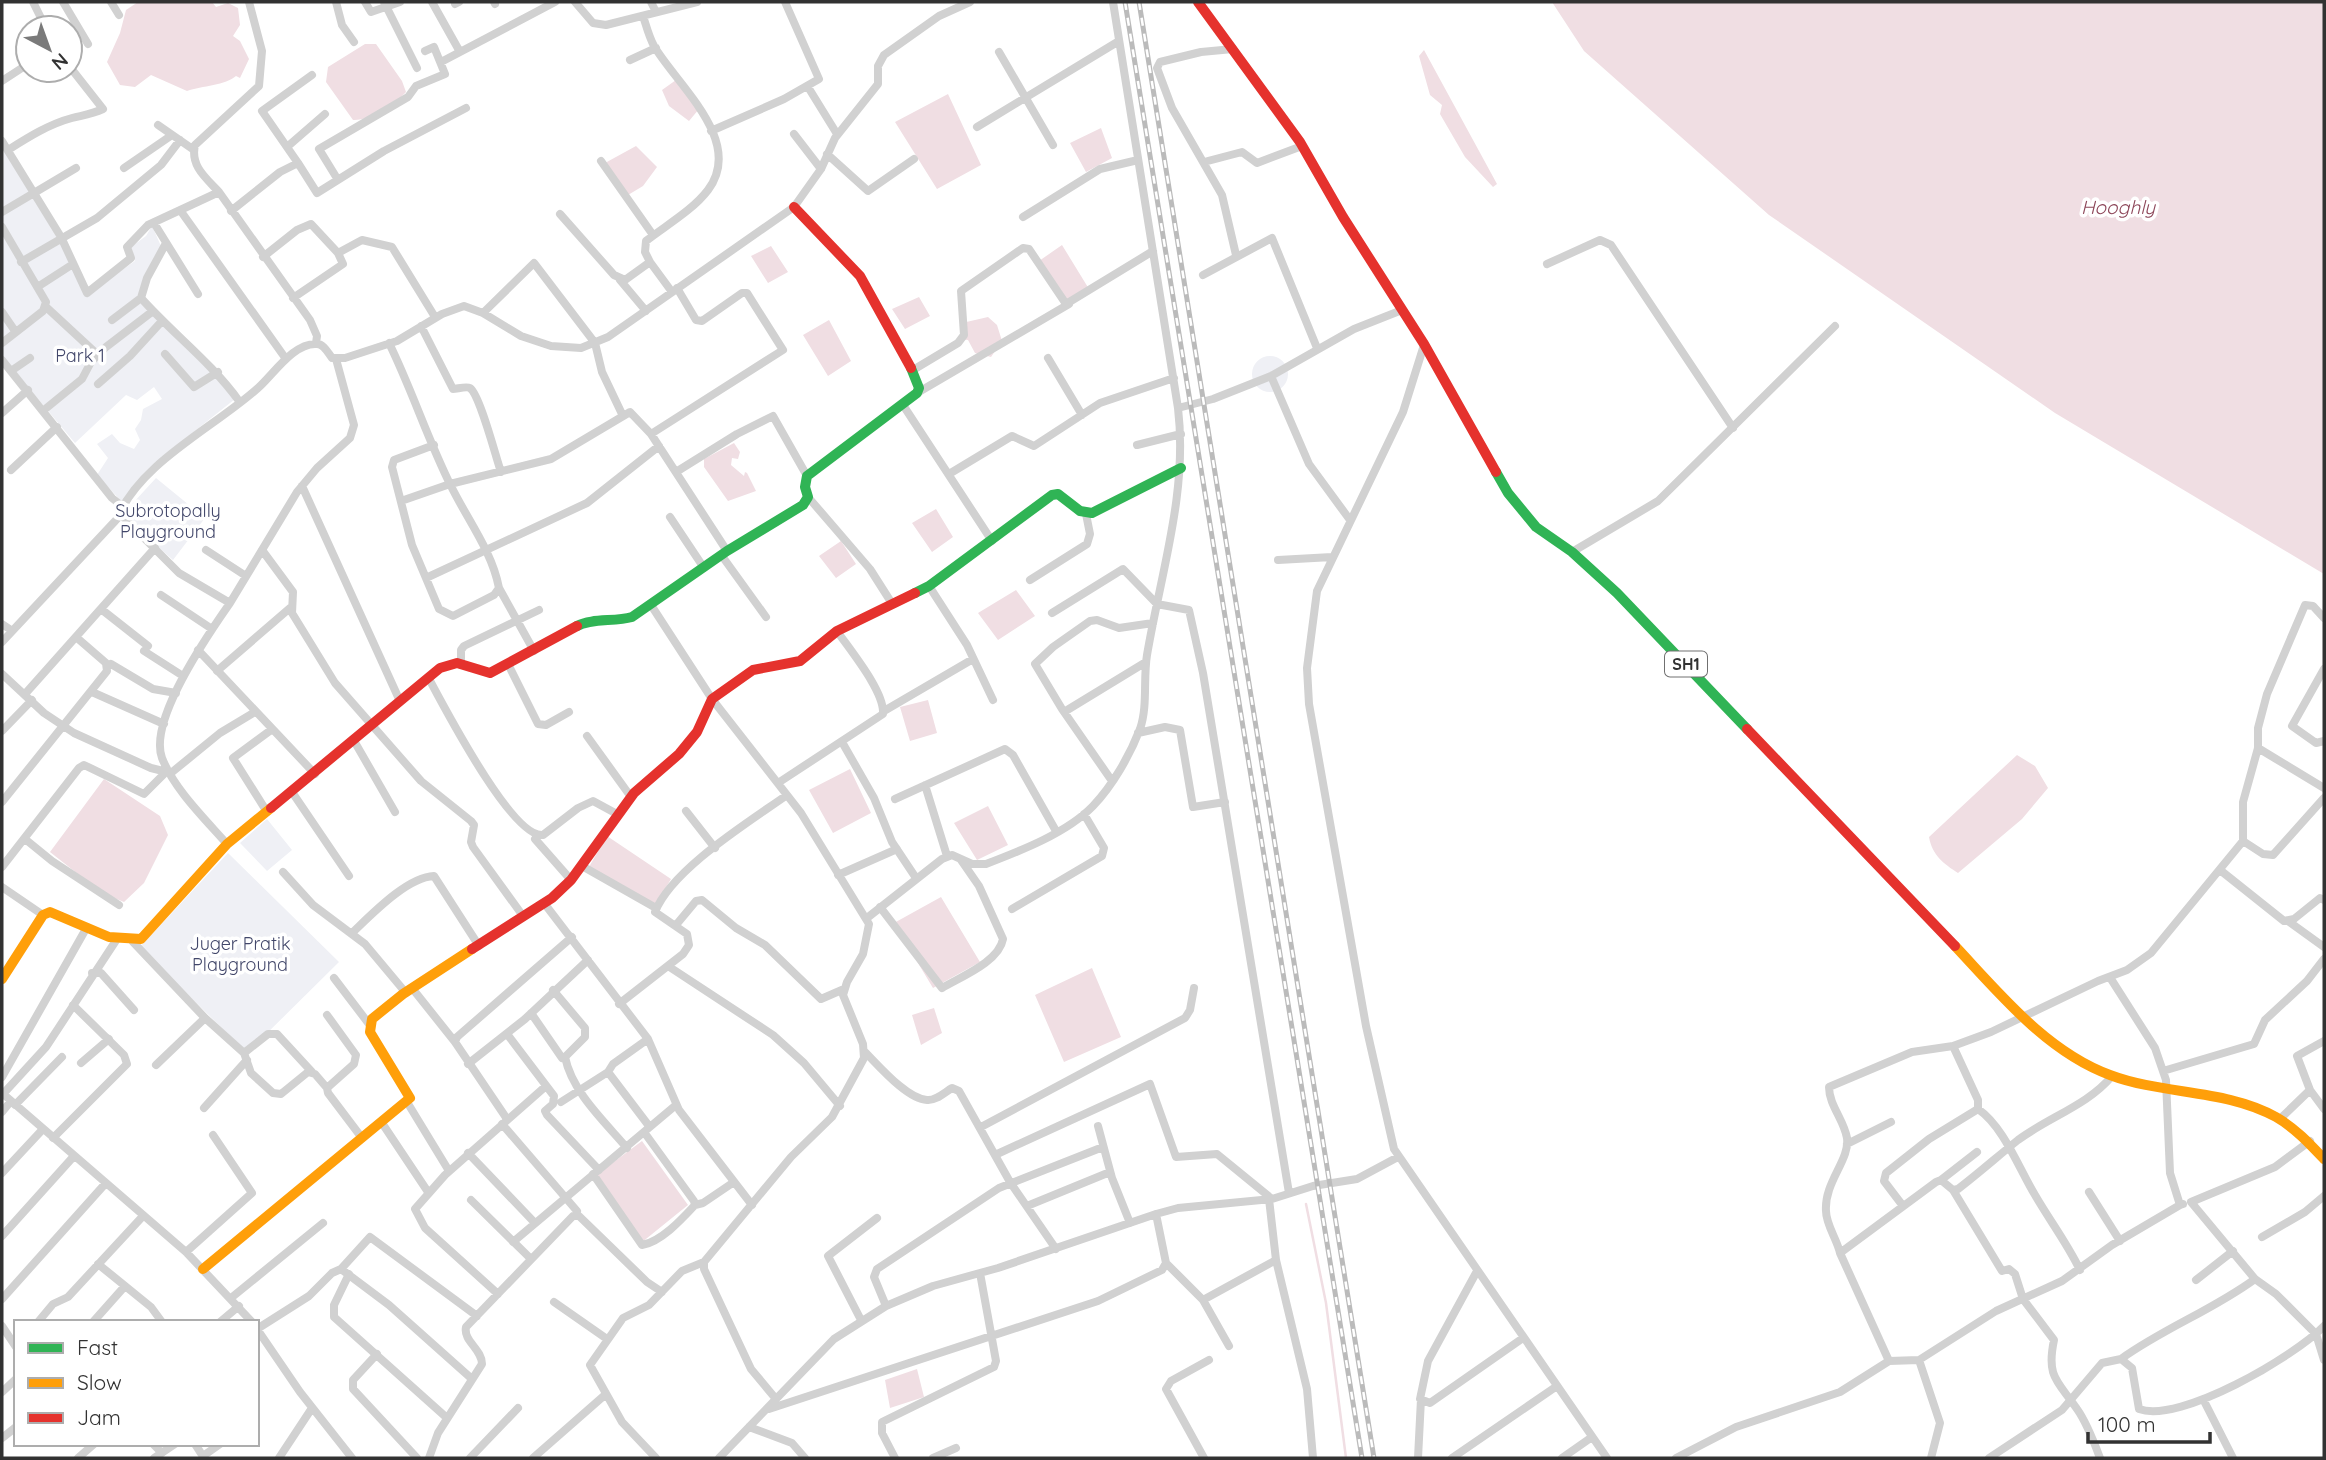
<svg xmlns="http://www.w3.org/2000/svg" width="2326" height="1460" viewBox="0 0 2326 1460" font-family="Quicksand,sans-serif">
<rect width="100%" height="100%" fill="#fff"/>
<path fill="#eff0f5" d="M 4,150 L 61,244 L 85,296 L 135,261 L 131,247 L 146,236 L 152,226 L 161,246 L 140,290 L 140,303 L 196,356 L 235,399 L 161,458 L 122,502 L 97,475 L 108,458 L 97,444 L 112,434 L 120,443 L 134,449 L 140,440 L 135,429 L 141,420 L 143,409 L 162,399 L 154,387 L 137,400 L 126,395 L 75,443 L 2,356 Z
M1252 374a18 18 0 1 1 36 0a18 18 0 1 1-36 0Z
M 156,478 L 205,518 L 173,560 L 122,515 Z
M 267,819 L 292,850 L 267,871 L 240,843 Z
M 228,853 L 339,962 L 247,1053 L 140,947 Z"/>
<path fill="#f0dee3" d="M 138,2 L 212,2 L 216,7 L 228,3 L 238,8 L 240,25 L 233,36 L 240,41 L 249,59 L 240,78 L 236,76 C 226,85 202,86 187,91 L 151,75 L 135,87 L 120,85 L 107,62 L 120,33 L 126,10 Z
M 1552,2 L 2324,2 L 2324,574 L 2055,413 L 1769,215 L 1584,51 Z
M 365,44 L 376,44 L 402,81 L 406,92 C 395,104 370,121 353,120 L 326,82 L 328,67 Z
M 1424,50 L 1497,184 L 1493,187 L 1465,157 L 1440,114 L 1442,105 L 1430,95 L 1419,56 Z
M 676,80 L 699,109 L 689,121 L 669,106 L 662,90 Z
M 948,94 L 981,165 L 937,189 L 895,122 Z
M 1101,128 L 1112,158 L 1086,172 L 1070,143 Z
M 636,146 L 657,167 L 643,186 L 628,195 L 605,163 Z
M 1062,245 L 1089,289 L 1067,302 L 1039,261 Z
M 771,246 L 788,272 L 768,283 L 751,256 Z
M 919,297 L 930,316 L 905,329 L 892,309 Z
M 988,317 L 997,325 L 1002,341 L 991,357 L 975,353 L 968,340 L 960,339 L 962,323 Z
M 829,320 L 851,361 L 828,376 L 803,335 Z
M 734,443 L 740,452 L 738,459 L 732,458 L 731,465 L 744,476 L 745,472 L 747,473 L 756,491 L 728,501 L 704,467 L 704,459 Z
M 936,509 L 953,537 L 932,552 L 912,523 Z
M 841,541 L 856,564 L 836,578 L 819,556 Z
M 1016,590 L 1035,616 L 998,640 L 978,613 Z
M 928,700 L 937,733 L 910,741 L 900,707 Z
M 2017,755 L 2035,766 L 2048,788 L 2022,819 L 1958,873 C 1944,864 1932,855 1929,837 Z
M 850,769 L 871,813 L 833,833 L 809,790 Z
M 104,779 L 160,816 L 168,835 L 144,883 L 124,902 L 102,893 L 50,852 Z
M 988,806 L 1008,845 L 977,860 L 954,823 Z
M 607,836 L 671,879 L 654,907 L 586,872 Z
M 941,897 L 980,962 L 933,988 L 894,923 Z
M 1092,968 L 1121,1037 L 1064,1062 L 1035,995 Z
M 934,1008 L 942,1033 L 921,1045 L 912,1015 Z
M 642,1141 L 688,1205 L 641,1243 L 595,1176 Z
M 917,1369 L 924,1397 L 890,1408 L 885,1380 Z"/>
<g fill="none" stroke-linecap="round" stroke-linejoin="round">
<path stroke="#f0dee3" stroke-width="2.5" d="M 1306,1204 L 1326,1303 L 1346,1458"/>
<path stroke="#d1d1d1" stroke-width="8" d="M 33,2 L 46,28
M 63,2 L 88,44
M 111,2 L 119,15
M 336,2 L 342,25 L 354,42
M 365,2 L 371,12 L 400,2
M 384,2 L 417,68
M 432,2 L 460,52
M 494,2 L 495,4
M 575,2 L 593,23 L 606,25 L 697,2
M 651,2 L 656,12
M 1113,2 L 1178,408 L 1213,399 L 1271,376 L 1354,329 L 1402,310
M 455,4 L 459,2
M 1233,49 L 1201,52 L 1160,62 L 1157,68 L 1172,108 L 1222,195 L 1236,255
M 999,52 L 1053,145
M 630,60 L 656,48
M 441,62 L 555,2
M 2,81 L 28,64
M 808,87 L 837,134
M 158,125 L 194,150
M 977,127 L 1119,41
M 711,131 L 784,99 L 819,79 L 785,2
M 794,134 L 821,169
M 2,141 L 61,237 L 87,293 L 131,258 L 127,247 L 148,225 L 219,192 C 206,178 190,166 195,145 L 259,86 L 262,51 L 249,2
M 287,147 L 325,114
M 8,150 C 27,138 49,124 72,118 C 84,115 92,114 103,109 L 70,67
M 827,154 L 868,191 L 914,159
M 601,161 L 653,235
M 1204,162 L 1242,152 L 1257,163 L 1302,146
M 298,163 L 262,111 L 312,75
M 124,168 L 172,135
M 338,180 L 319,149 L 408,97 L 416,86 L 445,74 L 434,47 L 425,51
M 219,192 L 310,320 L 317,336 L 316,343
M 180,210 L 286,359
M 231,211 L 280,172 L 298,163 L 317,193 L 384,151 L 466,108
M 2,212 L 76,168
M 560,214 L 614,275 L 625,280 L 650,262 L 645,252 L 646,241 C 665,226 693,210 708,190 C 745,141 677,85 654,46 C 649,37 646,25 643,16
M 1023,217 L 1100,169 L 1138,160
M 154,223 L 198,294
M 2,227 L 46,302 L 43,311 L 2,343
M 165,245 L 147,278 L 141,298 C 173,334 211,362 239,401
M 263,257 L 297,230 L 311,224 L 338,253
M 21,262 L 97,218 L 161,165 L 180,140
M 650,262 L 672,292
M 1547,264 L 1600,240 L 1611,245 L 1733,428
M 1203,275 L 1272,238 L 1317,348
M 620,280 L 646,311
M 39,286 L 73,264
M 293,298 L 343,264 L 338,253 L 362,240 L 392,247 L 435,317
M 45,306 L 98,355
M 2,312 L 15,331
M 483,313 L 534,263 L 595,343 L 602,372 L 622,414
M 112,320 L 141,298
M 421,326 L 453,389 C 457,389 466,386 470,388 C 480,395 496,458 501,472
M 389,343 C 412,390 428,440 451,486 C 467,519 492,551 499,588 L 494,595 L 453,616 L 439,609 L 412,545 L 392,467 L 394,460 L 434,445
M 1424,345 L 1403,412 L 1317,591 L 1307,668 L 1309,704 L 1366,1026 L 1394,1149 L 1607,1458
M 165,354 L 194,387 L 218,372
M 1048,358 L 1082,415
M 2,360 L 112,498 L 122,506
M 913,370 L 958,343 L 964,335 L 961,291 L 1023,248 L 1029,249 L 1066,304 L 1153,251
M 11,371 L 30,358
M 1271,376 L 1309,464 L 1350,520
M 98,384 L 130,356 L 162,321
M 917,393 L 1069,304
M 903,405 L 992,541
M 44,410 L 82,379 L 91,362 L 106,347 L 153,311
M 2,413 L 28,390
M 651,434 L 783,350 L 747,293 L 742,293 L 702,321 L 696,320 L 677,288
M 1137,445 L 1181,434
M 11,470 L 57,427
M 676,472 L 737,434 L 773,416 L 807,476
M 949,474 L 1012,436 L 1034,446 L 1100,403 L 1174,378
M 302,486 L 399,699
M 808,497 L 870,569 L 891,602
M 401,501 L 450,484 L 551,459 L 630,412 L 651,434 L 727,551
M 119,513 L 179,573 L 230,603 L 297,492 L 317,468 L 350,438 L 354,425 L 336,359
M 670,517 L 704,568
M 206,550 L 246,576
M 262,550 L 293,592 L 292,613 L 335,683 L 421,781 L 471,821 L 474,825 L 471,842 L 473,847 L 523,916
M 1572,552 L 1658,501 L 1835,326
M 722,556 L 766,617
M 1278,560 L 1332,557
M 426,578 L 587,503 L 659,446
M 1030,580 L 1087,544 L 1090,534 L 1086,514
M 929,586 L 967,645 L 993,700
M 499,588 L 534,651
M 161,595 L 212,629
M 651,605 L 712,699 L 801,813 L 869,924 L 863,954 L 847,982 L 843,995 L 863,1044 L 864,1058 L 832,1117 L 791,1157 L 704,1262 L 704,1269 L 751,1369 L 776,1399
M 101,609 L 148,646
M 1052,613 L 1123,569 L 1157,604 L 1189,610 L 1203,673 L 1289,1193
M 2,624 L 11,630
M 2,642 L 117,519 C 139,463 215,427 258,388 C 273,375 294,342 317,344 C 324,344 328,353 332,358 L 345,358 L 397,341 L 442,314 L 464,306 L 483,313 L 521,336 L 551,346 L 581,348 L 608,337 L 794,207 L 821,169 L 835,138 L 878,84 L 878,66 L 884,55 L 939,16 L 970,2
M 198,650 L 315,774
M 144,651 L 183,676
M 111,664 L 153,689 L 176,693
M 461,665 L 461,650 L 464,646 L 539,610
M 509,666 L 538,724 L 546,725 L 569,712
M 2324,669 L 2292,726 L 2316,743 L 2324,741
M 217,671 L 290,608
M 2,674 L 44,713 L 74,733 L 151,768 L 171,773 L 220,733 L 255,712
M 428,677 C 443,705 512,838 543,835 L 578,808 L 593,801 L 617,814
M 92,692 L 164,724
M 25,694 L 155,548
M 884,711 L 973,659
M 1064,712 L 1146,662
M 2,731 L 32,700
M 1138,733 L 1165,727 L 1180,730 L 1193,807 L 1225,802
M 587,736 L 631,797
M 353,739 L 395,812
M 842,742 L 874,798 L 892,842 L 916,878
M 2258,748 L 2324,788
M 1112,781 L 1062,709 L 1035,664 L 1053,647 L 1090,621 L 1097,620 L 1119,628 L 1153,623
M 778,783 L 883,714 C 885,692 850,650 837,631
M 925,785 L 947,856
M 292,792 L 349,876
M 895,799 L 1005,749 L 1013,755 L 1056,831
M 2,802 L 107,671 L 106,663 L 76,637
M 686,811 L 715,848
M 267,812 L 233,758 L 271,730
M 25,839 L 52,861 L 119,905
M 535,839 L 571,880
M 2243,841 L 2263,854 L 2273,855 L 2324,798
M 227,844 C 205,819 174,789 162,758 C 148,720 209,633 230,603
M 582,866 L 656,908
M 2,867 L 79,768 L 84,765 L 144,794 L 166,772
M 2220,870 L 2284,921 L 2294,919 L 2320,898 L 2324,900
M 283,872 L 313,905 L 365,944 L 406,993
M 838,875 L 897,849
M 2,887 L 43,915
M 544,903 L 648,1039 L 679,1110 L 752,1205
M 880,907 L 942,988 C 960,977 999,962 1003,939 L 979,886 L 961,860
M 1012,909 L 1102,856 L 1104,848 L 1084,814
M 867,918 L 942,859 L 952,855 L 972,864 L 986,864 C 1020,851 1067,833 1093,806 C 1113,785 1130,755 1140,729 C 1148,706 1143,679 1147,655 C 1161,572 1188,492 1178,408
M 2288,921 L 2324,947
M 676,925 L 696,901 L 702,900 L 736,928 L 765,945 L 821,999 L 844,989
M 352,933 C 371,915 407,877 434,876 L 479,946
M 133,942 L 205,1018 L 244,1053 L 251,1073 L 273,1093 L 281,1094 L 308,1072 L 315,1074 L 327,1088
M 668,966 L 773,1035 L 804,1063 L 840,1106
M 92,973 L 101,973 L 134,1010
M 334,978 L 369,1024
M 2111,979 L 2155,1048 L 2166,1080 L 2170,1173 L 2180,1205 L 2183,1204
M 412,988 L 455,1042
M 553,990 L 585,1028 L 585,1037 L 565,1057 C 572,1092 605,1122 627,1148
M 619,1004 L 683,954 L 689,945 L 687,934 L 655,912 C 672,869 749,822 787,795
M 531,1013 L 562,1058
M 327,1015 L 356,1055 L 354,1064 L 327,1088 L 328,1093 L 362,1138
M 507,1034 L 554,1096 L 553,1104 L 545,1111 L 547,1115 L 599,1170
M 648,1039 L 613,1064 L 608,1072 L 649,1126
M 2324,1041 L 2297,1056 L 2310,1090 L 2324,1109
M 865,1052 C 879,1066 907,1099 927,1100 C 936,1101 945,1092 952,1088 L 959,1091 L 1010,1182 L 1056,1249
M 244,1053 L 268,1034 L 277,1034 L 312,1072
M 81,1063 L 109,1039
M 468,1064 L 525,1019 L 588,960
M 156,1065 L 205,1018
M 2163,1071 L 2254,1044 L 2265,1020 L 2307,981 L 2324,959
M 2112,1076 C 2088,1105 2049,1117 2018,1140 C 1998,1156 1979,1173 1958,1189 L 1953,1190 L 1941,1180 L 1936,1182 L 1840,1253 C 1837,1239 1826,1225 1826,1211 C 1824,1182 1850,1160 1847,1138 C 1844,1120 1829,1105 1829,1087 L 1912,1052 L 1953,1046 L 1991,1032 L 2098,981 L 2127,970 L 2151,953 L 2243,841 L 2243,802 L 2258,748 L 2258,728 L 2267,694 L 2305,605 L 2313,606 L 2324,618
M 2,1077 L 87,927
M 2,1093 L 186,1252 L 252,1322
M 3,1094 L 46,1047 L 117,939
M 407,1102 L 449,1171
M 561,1102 L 608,1072
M 15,1105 L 62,1057
M 204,1108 L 247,1060
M 1978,1109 C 2004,1127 2019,1169 2035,1195 C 2050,1221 2067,1243 2080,1270
M 2,1112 L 11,1101
M 2281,1118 L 2310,1090
M 507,1119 L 455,1042 L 457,1037 L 572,937
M 382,1123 L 428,1192
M 502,1124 L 577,1211
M 1098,1126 L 1112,1178 L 1130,1223
M 981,1127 L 1185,1018 L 1190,1010 L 1194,988
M 53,1138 L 127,1064 L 124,1055 L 73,1005
M 2310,1141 L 2275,1167 L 2191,1202 L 2255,1279 L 2276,1294 L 2316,1334 L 2324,1360
M 1847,1144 L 1891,1122
M 468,1153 L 534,1222
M 995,1155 L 1150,1084 L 1176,1157 L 1217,1154 L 1272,1199
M 2,1173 L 43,1129
M 593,1174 L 642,1245 C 661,1242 682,1219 695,1205 L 694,1201 L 644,1132
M 1941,1180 L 1977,1152
M 1953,1190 L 2002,1271 L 2009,1269 L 2015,1274 L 2023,1299 L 2054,1340 C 2046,1378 2058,1381 2077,1409 C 2087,1423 2094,1442 2100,1458
M 2089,1192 L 2120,1241
M 1269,1199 L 1276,1260 L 1307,1389 L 1313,1458
M 471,1200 L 531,1259
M 695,1205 L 703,1203 L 734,1182
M 1027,1206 L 1110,1172
M 1903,1206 L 1884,1181 L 1886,1173 L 1929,1139 L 1978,1109 L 1978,1100 L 1953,1046
M 2,1236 L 74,1156
M 2262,1237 L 2305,1212 L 2324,1196
M 513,1242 L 676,1105
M 186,1252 L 252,1193 L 213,1135
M 1840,1253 L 1889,1361 L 1919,1360 L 1996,1311 L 2062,1281 L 2112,1245 L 2180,1205
M 1166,1263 L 1203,1300
M 98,1264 L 151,1307 L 162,1322
M 341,1269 L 370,1237 L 477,1316
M 1477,1271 L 1428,1361 L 1420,1399 L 1430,1403 L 1523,1338
M 349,1274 L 334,1305 L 334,1317 L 447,1418
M 2196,1280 L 2233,1251
M 498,1294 L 425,1228 L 415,1209 L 445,1175 L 546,1086
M 231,1298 L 323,1223
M 2,1299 L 105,1184
M 554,1302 L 607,1339
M 886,1306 L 874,1277 L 877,1269 L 999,1188 L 1103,1147
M 861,1320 L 828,1256 L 877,1218
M 38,1322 L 53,1304 L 68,1297 L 143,1216
M 93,1322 L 125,1286
M 220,1322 L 239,1306
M 2,1326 L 16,1347
M 257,1329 L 309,1296 L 332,1273 L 341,1269 L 389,1305 L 472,1379
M 257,1329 L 300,1392 L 352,1458
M 1229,1346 L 1203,1300 L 1276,1260
M 377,1354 L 353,1380 L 353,1389 L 417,1458
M 2121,1359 C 2164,1328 2213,1310 2255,1279
M 1919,1360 L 1940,1423 L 1931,1458
M 2,1392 L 16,1379
M 2203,1399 L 2233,1458
M 769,1409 L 1098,1301 L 1162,1270 L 1166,1263 L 1156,1214
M 749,1427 L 792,1443 L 805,1458
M 2,1438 L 16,1427
M 153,1444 L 162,1453
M 195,1444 L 204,1458
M 203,1456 L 220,1444
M 78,1458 L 94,1444
M 154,1458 L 175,1444
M 279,1458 L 312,1408
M 429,1458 L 438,1433 L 482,1364 C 482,1349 463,1341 466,1327 L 573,1216 L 579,1216 L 647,1282 L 662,1292
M 470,1458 L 518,1408
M 533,1458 L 606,1394
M 656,1458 L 622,1422 L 590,1365 L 623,1318 L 649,1305 L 682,1271 L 704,1262
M 719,1458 L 834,1339 L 886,1306 L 933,1286 L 998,1268 L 1156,1214 L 1178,1208 L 1272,1199 L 1313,1186 L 1357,1179 L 1398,1157
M 895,1458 L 882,1433 L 882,1422 L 994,1367 L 996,1361 L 980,1273
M 933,1458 L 956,1448
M 1204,1458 L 1166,1389 L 1171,1381 L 1209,1360
M 1418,1458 L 1421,1399
M 1452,1458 L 1557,1386
M 1562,1458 L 1592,1437
M 1676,1458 L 1736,1427 L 1840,1392 L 1889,1361
M 1989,1458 L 2062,1410 L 2102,1363 L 2121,1359 L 2132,1368 L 2139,1409 C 2180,1424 2295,1356 2324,1326"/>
<path stroke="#30b455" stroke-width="10" d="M 1496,472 L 1508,493 L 1536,527 L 1572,552 L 1617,593 L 1747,729
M 915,593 L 929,586 L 1052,495 L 1058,494 L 1080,511 L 1092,513 L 1181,468
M 577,626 C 592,618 614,622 632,617 L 727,551 L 803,505 L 808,497 L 805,487 L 807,476 L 917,393 L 919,388 L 911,368"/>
<path stroke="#ff9f0a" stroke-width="10" d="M 1955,946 C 2000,994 2047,1052 2110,1075 C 2163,1095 2226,1089 2276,1117 C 2295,1128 2309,1143 2324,1159
M 2,979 L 43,915 L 50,912 L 109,937 L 141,939 L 227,844 L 271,808
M 203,1269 L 410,1098 L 370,1032 L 372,1019 L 403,994 L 472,949"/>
<path stroke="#e5322d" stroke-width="10" d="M 1198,2 L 1300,142 L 1343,217 L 1424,344 L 1496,472
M 794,207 L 860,276 L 911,368
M 1747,729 L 1955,946
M 271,808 L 440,668 L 457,663 L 490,673 L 577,626
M 472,949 L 552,898 L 571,880 L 634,793 L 679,754 L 697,732 L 712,699 L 753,670 L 800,661 L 837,631 L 915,593"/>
<g stroke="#bbb" stroke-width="5">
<path id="rail" d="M 1125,2 L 1362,1458
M 1139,2 L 1374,1458"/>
</g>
<use href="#rail" stroke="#fff" stroke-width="2.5" stroke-dasharray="8" stroke-linecap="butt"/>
</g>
<g text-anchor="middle" stroke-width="7" stroke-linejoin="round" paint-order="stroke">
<rect fill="#fff" stroke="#707070" stroke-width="2" x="1665" y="651.5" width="42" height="25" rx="5"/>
<g font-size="16" font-weight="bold" fill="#323232">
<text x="1686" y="670">SH1</text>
</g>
<g font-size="18" fill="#42476a" stroke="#fff">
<text x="80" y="362">Park 1</text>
<text x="168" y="517">Subrotopally<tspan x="168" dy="21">Playground</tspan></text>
<text x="240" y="950">Juger Pratik<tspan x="240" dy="21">Playground</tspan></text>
</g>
<g font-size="19" font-style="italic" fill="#8d4659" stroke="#fff">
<text x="2118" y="214">Hooghly</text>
</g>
</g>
<rect width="2326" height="1460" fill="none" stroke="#323232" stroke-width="7"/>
<rect x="14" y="1320" width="245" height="126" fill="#ffffff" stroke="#adadad" stroke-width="2"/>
<rect x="28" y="1343" width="35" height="10" fill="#30b455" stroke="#adadad" stroke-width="2"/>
<text x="77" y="1355" font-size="21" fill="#323232">Fast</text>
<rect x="28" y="1378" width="35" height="10" fill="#ff9f0a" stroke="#adadad" stroke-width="2"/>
<text x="77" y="1390" font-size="21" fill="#323232">Slow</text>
<rect x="28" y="1413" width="35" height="10" fill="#e5322d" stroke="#adadad" stroke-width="2"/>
<text x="77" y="1425" font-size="21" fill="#323232">Jam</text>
<g transform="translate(49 49) rotate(139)"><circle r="33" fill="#ffffff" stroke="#adadad" stroke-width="2"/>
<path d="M0-5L12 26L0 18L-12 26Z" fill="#7a7a7a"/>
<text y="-10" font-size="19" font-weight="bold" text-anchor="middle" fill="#323232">N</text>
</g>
<path d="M2088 1432v10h122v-10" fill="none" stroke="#323232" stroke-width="3.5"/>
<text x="2098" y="1432" font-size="21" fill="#323232" stroke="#ffffff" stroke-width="5" paint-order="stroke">100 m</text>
</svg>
